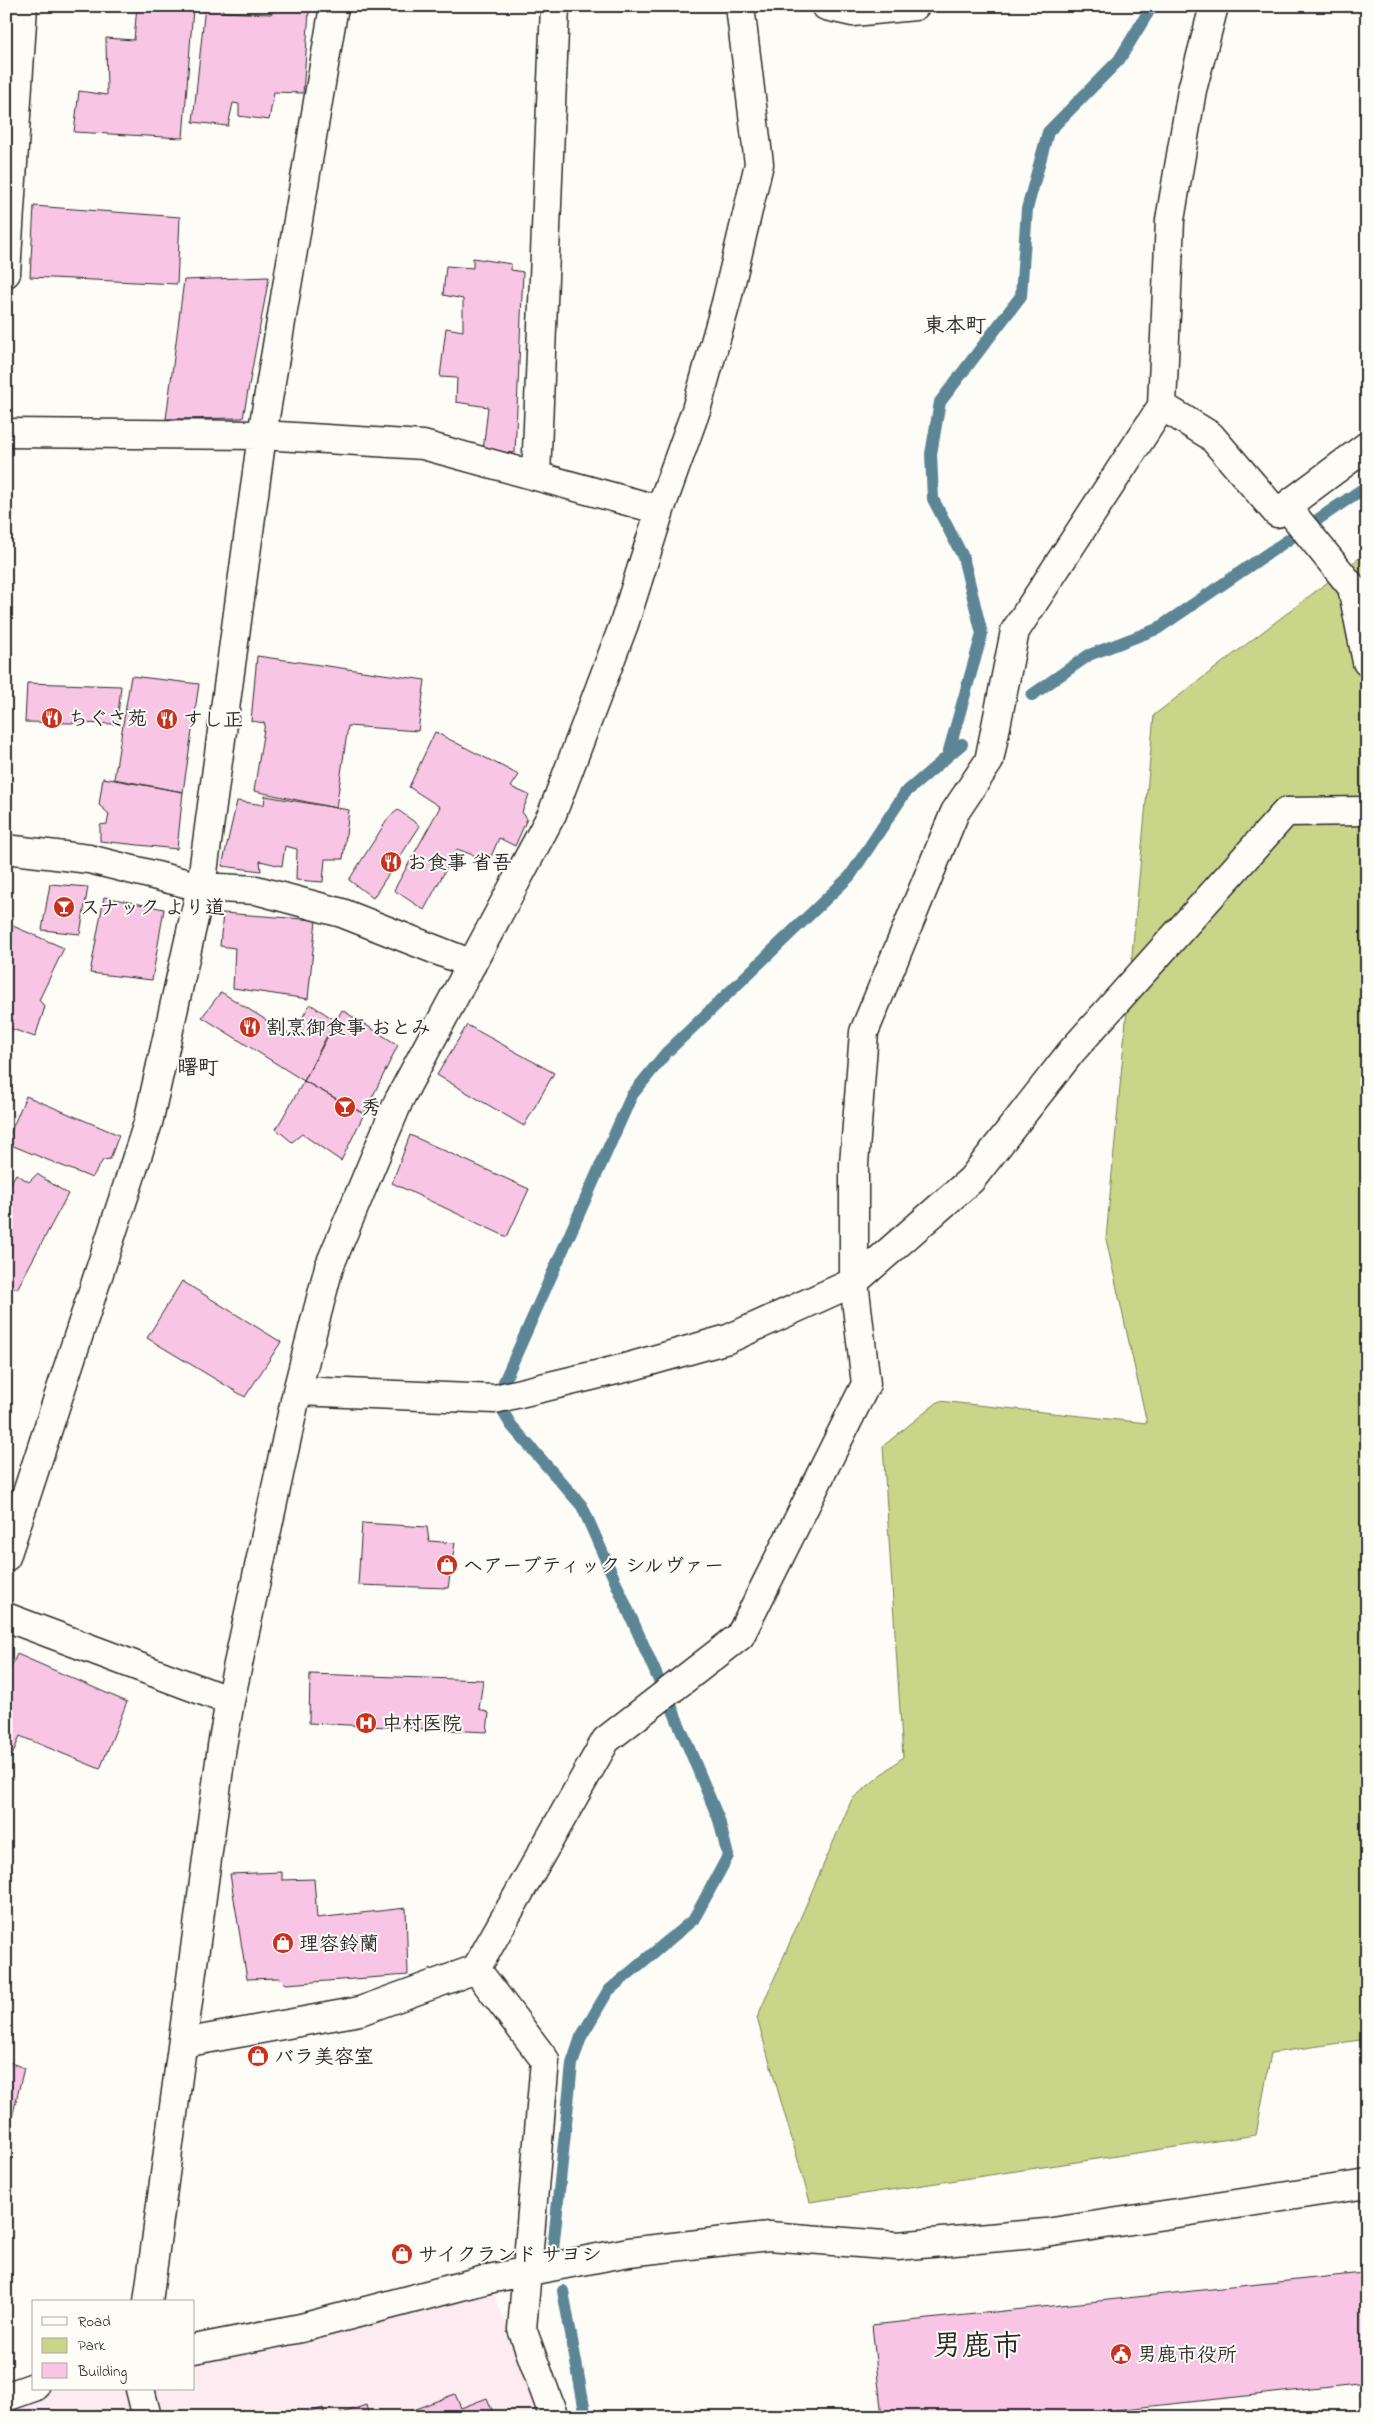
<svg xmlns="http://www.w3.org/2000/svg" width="1373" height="2423" viewBox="0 0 1373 2423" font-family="'Indie Flower','Klee One',sans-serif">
<rect width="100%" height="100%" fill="#fdfcf7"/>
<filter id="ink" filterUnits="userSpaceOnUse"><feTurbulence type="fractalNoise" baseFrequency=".02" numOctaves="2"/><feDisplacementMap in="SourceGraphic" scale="10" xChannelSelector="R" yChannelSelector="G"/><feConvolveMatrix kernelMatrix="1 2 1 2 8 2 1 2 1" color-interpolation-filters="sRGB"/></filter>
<g filter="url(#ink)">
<path fill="#fcecf1" d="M 488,2279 L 543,2417 L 6,2417 L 6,2404 L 39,2389 L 194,2389 L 194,2347 Z"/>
<path fill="#c9d589" stroke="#7a805a" d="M 1367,552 L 1367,2039 L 1271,2053 L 1256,2135 L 810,2202 L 757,2018 L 852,1799 L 903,1757 L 883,1446 L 939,1401 L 1147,1423 L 1106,1239 L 1154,715 Z"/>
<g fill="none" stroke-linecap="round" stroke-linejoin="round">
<path stroke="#5c8696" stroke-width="12" d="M 1032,695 L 1089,655 L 1157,629 L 1367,486
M 948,754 L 982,634 L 963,557 L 933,499 L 931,454 L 940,402 L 1021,296 L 1027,209 L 1048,132 L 1119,60 L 1152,6
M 503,1384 L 632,1095 L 666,1053 L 850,876 L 905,793 L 962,744
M 502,1410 L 511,1425 L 582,1506 L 661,1685
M 553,2250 L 572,2064 L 581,2037 L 608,1991 L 694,1919 L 728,1856 L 719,1820 L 670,1703
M 563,2291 L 586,2417"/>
</g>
<path fill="#f8c6e4" stroke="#2b2b2b" d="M 137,6 L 193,8 L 183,138 L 74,132 L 79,91 L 107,95 L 106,38 L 134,40 Z
M 205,6 L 222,6 L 223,12 L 271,14 L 278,8 L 309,12 L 303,93 L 274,92 L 269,120 L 239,116 L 239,104 L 233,103 L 228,126 L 193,122 Z
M 34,206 L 180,217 L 177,284 L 30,277 Z
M 473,258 L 511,264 L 511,270 L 523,272 L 515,453 L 483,451 L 488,407 L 456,402 L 457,378 L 440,377 L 446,328 L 463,331 L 463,299 L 443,295 L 446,266 L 473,268 Z
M 269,277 L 243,418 L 166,419 L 184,280 Z
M 257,656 L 425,680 L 418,731 L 348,726 L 336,808 L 254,791 L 265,723 L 251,721 Z
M 131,676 L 199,684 L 183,792 L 114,779 Z
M 27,683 L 121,686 L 117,724 L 25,722 Z
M 435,732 L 519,775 L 511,787 L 529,795 L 522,812 L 527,819 L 515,846 L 499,838 L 489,861 L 457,849 L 424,910 L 394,890 L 440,807 L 409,787 Z
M 103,778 L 183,792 L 177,849 L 100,841 L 100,825 L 107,824 L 109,814 L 99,805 Z
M 265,796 L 349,810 L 343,859 L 325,859 L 323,882 L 296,880 L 297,849 L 285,846 L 282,866 L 260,861 L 261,871 L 222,866 L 237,801 L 264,805 Z
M 398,810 L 420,826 L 373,898 L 349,880 L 389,817 Z
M 50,884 L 88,887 L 80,934 L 42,930 Z
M 104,897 L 164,909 L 152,980 L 90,973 Z
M 223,913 L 316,920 L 308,999 L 233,988 L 235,948 L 220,946 Z
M 6,923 L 64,948 L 39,1000 L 45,1007 L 35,1037 L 6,1027 Z
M 221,992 L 292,1036 L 310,1004 L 335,1020 L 304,1081 L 202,1017 Z
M 342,1010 L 398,1045 L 364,1114 L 304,1081 Z
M 467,1025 L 554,1073 L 524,1126 L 437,1075 Z
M 304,1081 L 364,1114 L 341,1161 L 302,1134 L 292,1142 L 276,1129 Z
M 26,1096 L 119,1135 L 110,1159 L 103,1160 L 92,1178 L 6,1143 Z
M 410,1135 L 529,1189 L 507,1237 L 392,1183 Z
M 16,1174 L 29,1182 L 37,1174 L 68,1194 L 17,1289 L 6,1283 L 6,1187 L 8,1188 Z
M 182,1281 L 281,1342 L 245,1397 L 147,1338 Z
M 362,1523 L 427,1527 L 429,1541 L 455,1543 L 448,1588 L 358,1585 Z
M 17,1654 L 127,1702 L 100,1769 L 20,1736 L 11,1758 L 6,1756 L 6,1678 Z
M 310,1674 L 483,1680 L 479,1709 L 489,1713 L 487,1732 L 309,1723 Z
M 282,1872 L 282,1880 L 314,1879 L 317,1918 L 406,1908 L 408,1975 L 286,1984 L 280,1978 L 247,1979 L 230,1874 Z
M 6,2061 L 24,2068 L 8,2134 L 6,2132 Z
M 1363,2273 L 1367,2305 L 1367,2383 L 1050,2417 L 882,2417 L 872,2325 Z
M 455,2394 L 461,2408 L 487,2398 L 495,2417 L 412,2417 L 410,2411 Z
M 366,2405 L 369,2417 L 341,2417 L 340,2414 Z
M 323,2408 L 325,2417 L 293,2417 Z"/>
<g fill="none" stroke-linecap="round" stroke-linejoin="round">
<g stroke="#2b2b2b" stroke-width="31">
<path id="street" d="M 826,6 L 853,12 L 915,6
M 6,273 L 23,6
M 1162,406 L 1211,436 L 1277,513 L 1367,446
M 6,433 L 262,435 L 423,445 L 660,510
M 536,476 L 555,6
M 1286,506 L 1352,587 L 1367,662
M 6,849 L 89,859 L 201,887 L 256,890 L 342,913 L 472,964
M 297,1391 L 495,1399 L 625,1368 L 728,1339 L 854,1282 L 971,1180 L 1071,1052 L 1286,812 L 1367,811
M 6,1557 L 148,1123 L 201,887 L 262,435 L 334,6
M 6,1617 L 230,1701
M 476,1969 L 545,2060 L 522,2329 L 554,2417
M 183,2043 L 360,2011 L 476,1969 L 606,1740 L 740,1636 L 866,1384 L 854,1282 L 854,1164 L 864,1032 L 955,812 L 989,761 L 1015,631 L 1162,406 L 1170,220 L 1192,90 L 1214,6
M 488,2279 L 629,2252 L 769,2236 L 897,2246 L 1046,2233 L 1367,2184
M 148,2302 L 222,1746 L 230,1701 L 297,1391 L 329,1267 L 399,1100 L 552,814 L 624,624 L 660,510 L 696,410 L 726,303 L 759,164 L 740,6"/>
</g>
<g stroke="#2b2b2b" stroke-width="31">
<path id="secondary" d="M 194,2349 L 301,2328 L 488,2279
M 140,2389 L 147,2417
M 6,2397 L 34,2387"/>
</g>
<use href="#street" stroke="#fdfcf7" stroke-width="28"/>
<use href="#secondary" stroke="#fdfcf7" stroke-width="28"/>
</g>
</g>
<defs>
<g id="restaurant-disc" transform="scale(1.125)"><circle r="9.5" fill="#c8321e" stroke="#fdfcf7"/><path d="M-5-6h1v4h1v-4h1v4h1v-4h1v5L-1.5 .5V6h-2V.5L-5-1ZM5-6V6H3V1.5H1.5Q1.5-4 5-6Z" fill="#fff"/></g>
<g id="bar-disc" transform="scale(1.125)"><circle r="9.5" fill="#c8321e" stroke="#fdfcf7"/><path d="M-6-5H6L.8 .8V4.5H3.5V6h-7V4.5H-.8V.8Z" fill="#fff"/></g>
<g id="shop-disc" transform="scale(1.125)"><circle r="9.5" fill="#c8321e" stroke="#fdfcf7"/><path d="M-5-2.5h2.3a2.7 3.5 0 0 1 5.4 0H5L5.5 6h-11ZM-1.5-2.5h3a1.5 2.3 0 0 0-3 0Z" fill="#fff"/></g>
<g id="hospital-disc" transform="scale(1.125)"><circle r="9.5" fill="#c8321e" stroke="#fdfcf7"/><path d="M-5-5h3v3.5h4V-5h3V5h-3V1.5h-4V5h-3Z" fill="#fff"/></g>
<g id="civic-disc" transform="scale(1.125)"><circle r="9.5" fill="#c8321e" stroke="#fdfcf7"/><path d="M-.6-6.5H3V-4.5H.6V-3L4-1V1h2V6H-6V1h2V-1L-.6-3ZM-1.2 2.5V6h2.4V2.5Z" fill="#fff"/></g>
</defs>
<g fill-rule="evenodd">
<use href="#restaurant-disc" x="52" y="718"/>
<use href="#restaurant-disc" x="167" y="719"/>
<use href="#restaurant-disc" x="391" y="862"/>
<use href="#bar-disc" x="64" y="907"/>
<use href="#restaurant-disc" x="250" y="1027"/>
<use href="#bar-disc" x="345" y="1107"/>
<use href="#shop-disc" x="447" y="1565"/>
<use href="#hospital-disc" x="366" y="1723"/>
<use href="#shop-disc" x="283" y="1943"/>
<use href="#shop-disc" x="258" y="2056"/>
<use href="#shop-disc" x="402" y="2254"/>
<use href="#civic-disc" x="1121" y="2354"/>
</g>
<g text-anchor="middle" stroke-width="4" stroke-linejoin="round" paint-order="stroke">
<g font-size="20" font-weight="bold" fill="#2b2b2b" stroke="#fdfcf7" text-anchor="start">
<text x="68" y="725">ちぐさ苑</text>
<text x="183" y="726">すし正</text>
<text x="407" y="869">お食事 省吾</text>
<text x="80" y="914">スナック より道</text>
<text x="266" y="1034">割烹御食事 おとみ</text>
<text x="361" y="1114">秀</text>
<text x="463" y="1572">ヘアーブティック シルヴァー</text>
<text x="382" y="1730">中村医院</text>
<text x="299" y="1950">理容鈴蘭</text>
<text x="274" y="2063">バラ美容室</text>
<text x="418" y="2261">サイクランド サヨシ</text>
<text x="1137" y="2361">男鹿市役所</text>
</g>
<g font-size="21" font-weight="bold" fill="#2b2b2b" stroke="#fdfcf7">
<text x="955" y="332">東本町</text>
<text x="198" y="1074">曙町</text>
</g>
<g font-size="30" font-weight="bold" fill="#2b2b2b" stroke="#fdfcf7">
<text x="977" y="2355">男鹿市</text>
</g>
</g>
<rect width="1373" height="2423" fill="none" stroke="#fdfcf7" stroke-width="25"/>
<rect x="12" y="12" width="1348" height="2398" fill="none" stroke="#2b2b2b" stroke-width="2" filter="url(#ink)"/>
<rect x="32" y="2300" width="162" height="90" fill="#fdfcf7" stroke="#a9a8a5"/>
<rect x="42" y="2317" width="25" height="8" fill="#fdfcf7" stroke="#a9a8a5"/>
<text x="78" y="2326" font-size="15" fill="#2b2b2b">Road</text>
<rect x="42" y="2338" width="25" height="15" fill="#c9d589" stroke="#a9a8a5"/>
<text x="78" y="2350" font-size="15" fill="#2b2b2b">Park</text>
<rect x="42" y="2363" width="25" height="15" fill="#f8c6e4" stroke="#a9a8a5"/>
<text x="78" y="2376" font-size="15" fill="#2b2b2b">Building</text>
</svg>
